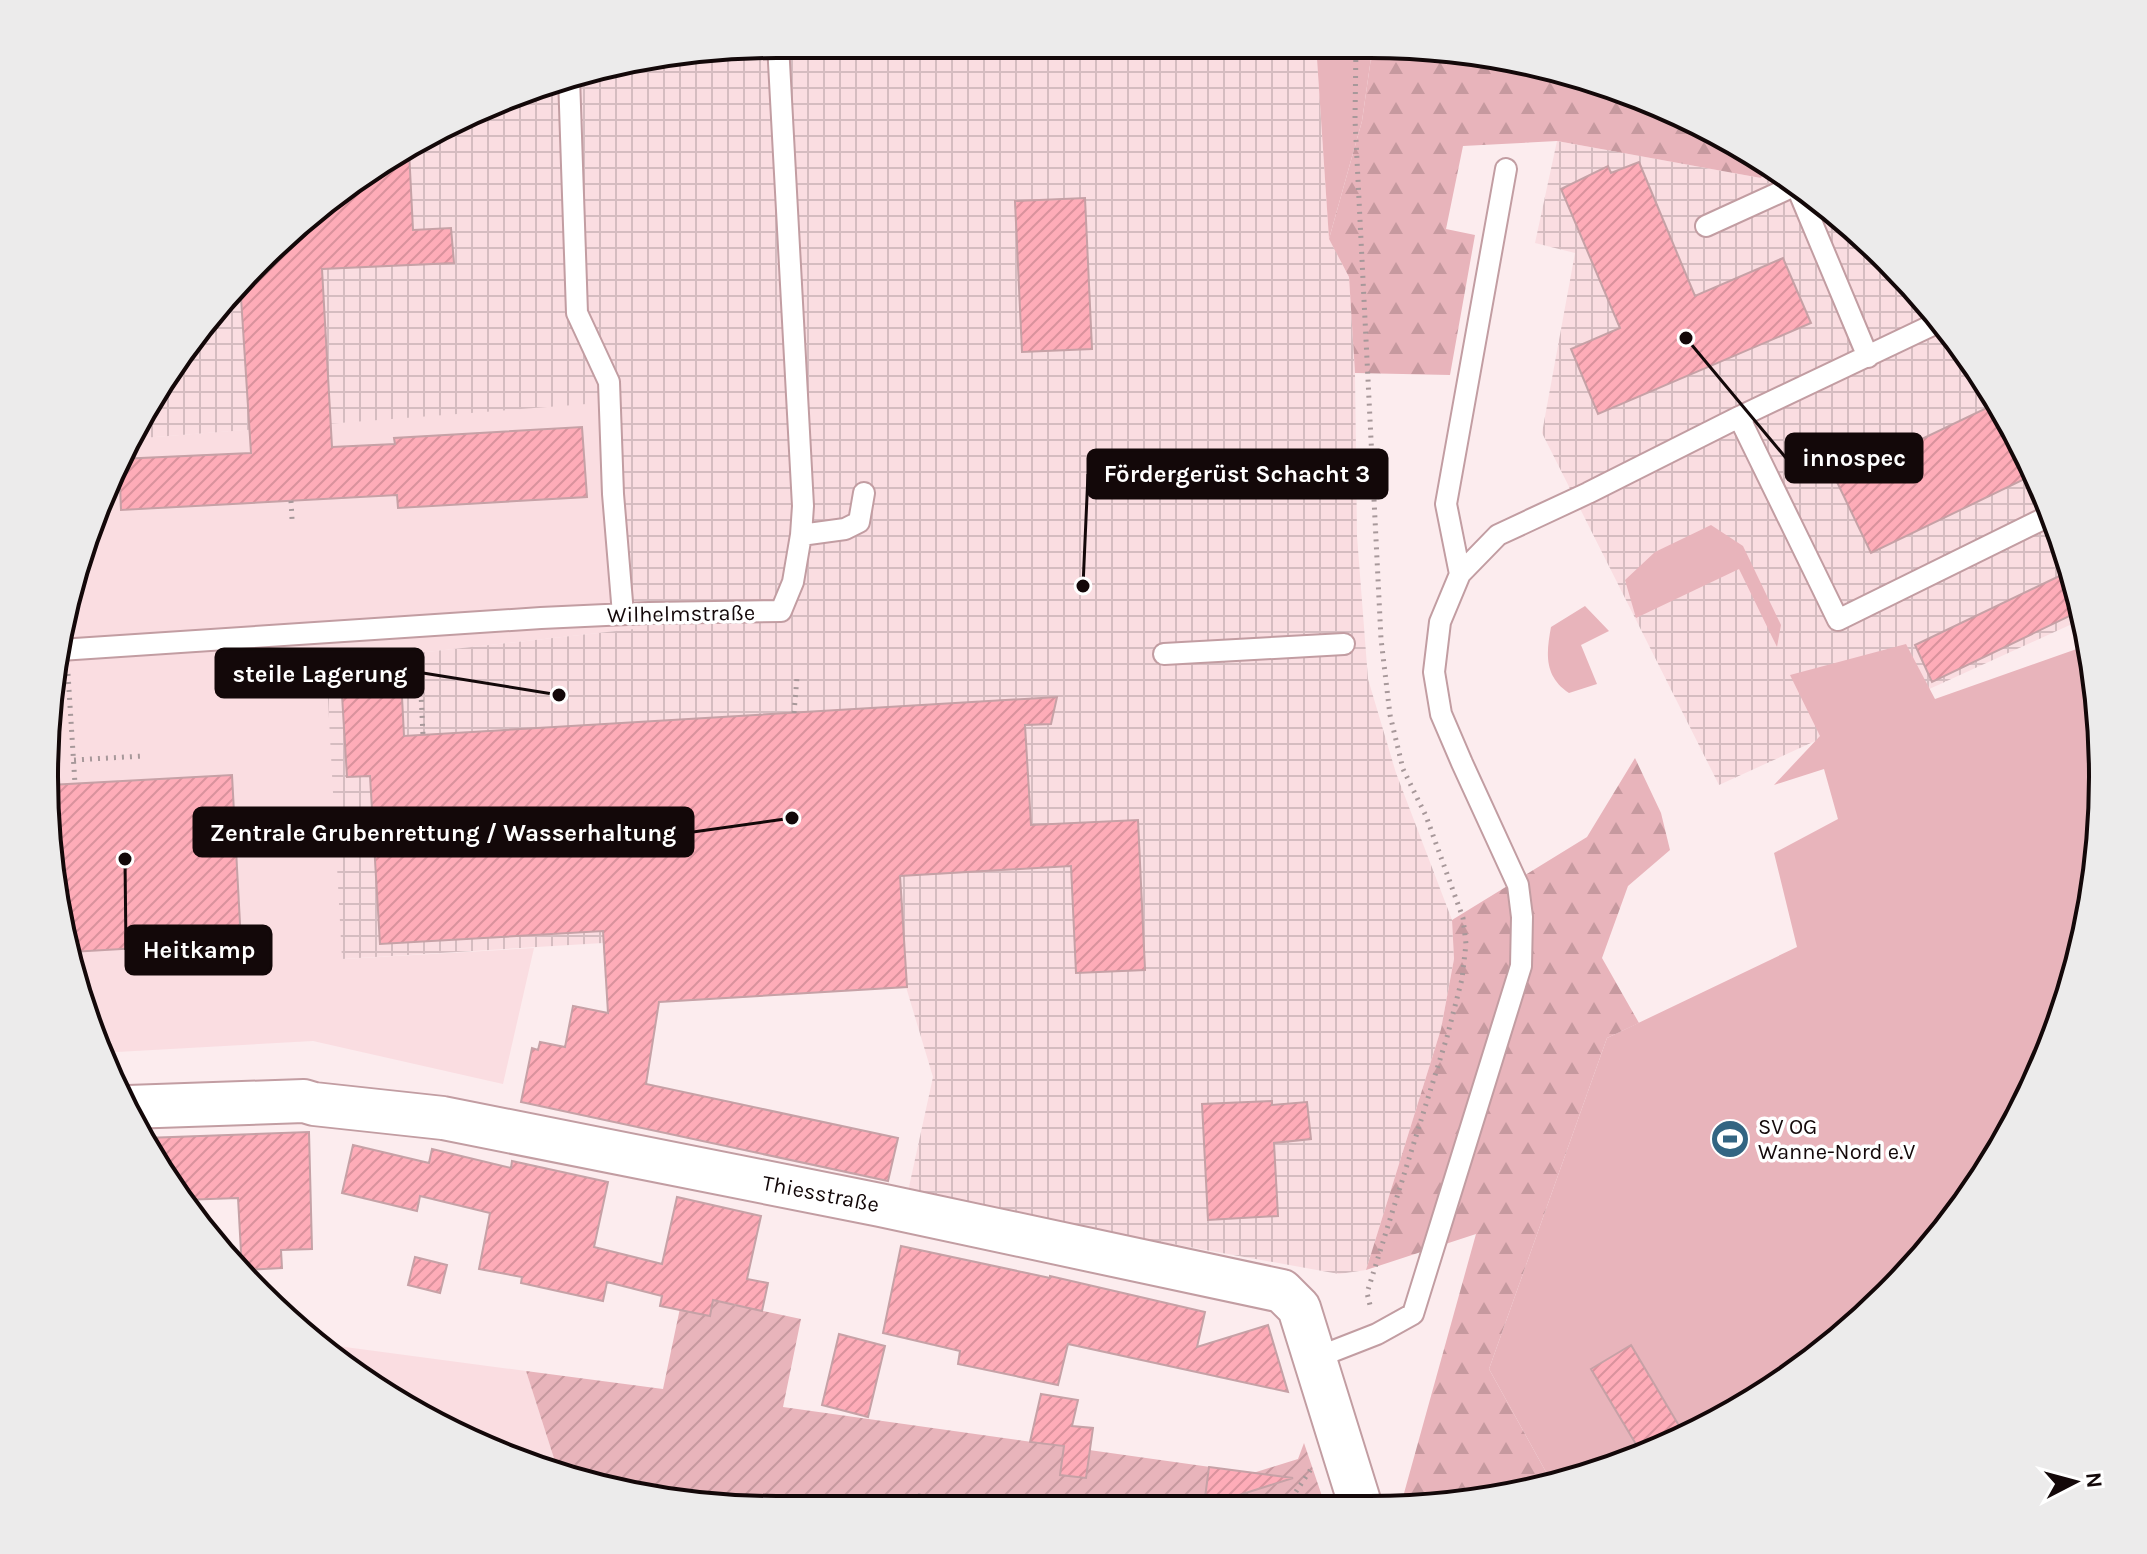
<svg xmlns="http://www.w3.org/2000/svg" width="2147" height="1554" viewBox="0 0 2147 1554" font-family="Karla,sans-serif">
<defs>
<pattern id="industrial-grid" width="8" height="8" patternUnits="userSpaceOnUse" patternTransform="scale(2)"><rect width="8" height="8" fill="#fadde1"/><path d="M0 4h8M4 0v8" fill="none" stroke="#d5bcc0"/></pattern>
<pattern id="forest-firs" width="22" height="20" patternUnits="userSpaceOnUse" patternTransform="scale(2)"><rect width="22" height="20" fill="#e8b4bb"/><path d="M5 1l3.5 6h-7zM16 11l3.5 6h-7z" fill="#c6999f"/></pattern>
<pattern id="garden-furrows" width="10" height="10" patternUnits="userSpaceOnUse" patternTransform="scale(2)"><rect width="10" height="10" fill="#e8b4bb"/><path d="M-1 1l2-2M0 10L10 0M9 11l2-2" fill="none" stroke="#c6999f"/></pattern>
<pattern id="building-hatch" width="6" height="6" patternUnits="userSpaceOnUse" patternTransform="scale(2)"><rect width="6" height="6" fill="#feacb8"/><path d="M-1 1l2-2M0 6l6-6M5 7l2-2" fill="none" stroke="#d9929d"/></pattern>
</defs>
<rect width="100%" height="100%" fill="#fcecee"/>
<path fill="#fadde1" d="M 600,402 L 606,523 L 644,628 L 327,663 L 343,959 L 534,948 L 503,1084 L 313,1041 L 99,1053 L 50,872 L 50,681 L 119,453 L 129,439 Z
M 315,1343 L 526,1371 L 559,1474 L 452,1434 L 330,1358 Z"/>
<path fill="url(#industrial-grid)" d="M 777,44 L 1316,44 L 1329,239 L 1349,277 L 1355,373 L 1357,536 L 1368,679 L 1396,773 L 1452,920 L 1454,959 L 1441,1029 L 1366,1270 L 1339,1274 L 907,1196 L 933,1077 L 906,987 L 608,1005 L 603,943 L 342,959 L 326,663 L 643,628 L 606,523 L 600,403 L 129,439 L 226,294 L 370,167 L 587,69 Z
M 1557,141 L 1761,178 L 1771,164 L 1777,167 L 1951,330 L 2027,452 L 2078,587 L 2083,619 L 1719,785 L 1542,433 L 1575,253 L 1535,243 Z"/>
<path fill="#e8b4bb" d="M 1316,44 L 1373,44 L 1362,121 L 1329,239 Z
M 1711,525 L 1743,546 L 1781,625 L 1777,647 L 1739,569 L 1636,618 L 1625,580 L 1655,552 Z
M 1585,606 L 1609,631 L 1581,645 L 1597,684 L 1569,693 C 1544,676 1546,654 1551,627 Z
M 1906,644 L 1935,699 L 2088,645 L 2101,729 L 2097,872 L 2064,1012 L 2005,1143 L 1921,1260 L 1817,1358 L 1651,1454 L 1551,1481 L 1489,1369 L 1607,1038 L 1797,947 L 1774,853 L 1838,819 L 1824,769 L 1774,785 L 1820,736 L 1790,675 Z"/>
<path fill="url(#forest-firs)" d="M 1373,44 L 1559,69 L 1771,164 L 1761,178 L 1557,141 L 1463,146 L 1446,229 L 1475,235 L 1450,375 L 1355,373 L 1349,277 L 1329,239 L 1362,121 Z
M 1635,758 L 1661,813 L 1670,850 L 1628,886 L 1602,958 L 1639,1023 L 1607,1038 L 1489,1369 L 1551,1481 L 1466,1504 L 1401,1504 L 1476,1234 L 1366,1270 L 1441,1029 L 1454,959 L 1452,920 L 1587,837 Z"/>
<path fill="url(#garden-furrows)" d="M 683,1294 L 801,1319 L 783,1407 L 1253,1473 L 1298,1459 L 1304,1443 L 1325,1505 L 729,1508 L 587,1485 L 559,1474 L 526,1371 L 663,1389 Z"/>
<path fill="url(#building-hatch)" stroke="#c6a1a6" stroke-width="2" d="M 409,150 L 413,230 L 451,228 L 454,263 L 322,269 L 332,447 L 395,444 L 394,438 L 582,427 L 587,497 L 398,508 L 397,495 L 121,510 L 119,459 L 251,453 L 240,282 L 370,167 Z
M 1639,162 L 1695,296 L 1783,258 L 1811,323 L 1598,414 L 1571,349 L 1620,328 L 1561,189 L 1608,166 L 1611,173 Z
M 1085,198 L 1092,349 L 1022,352 L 1015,201 Z
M 1997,403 L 2027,452 L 2035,474 L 1871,553 L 1836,480 Z
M 2072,570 L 2078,587 L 2082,610 L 1932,682 L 1915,645 Z
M 400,658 L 404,736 L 1057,697 L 1051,724 L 1025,725 L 1031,825 L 1138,820 L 1145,970 L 1076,973 L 1071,866 L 900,876 L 907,987 L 659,1002 L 646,1084 L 898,1138 L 888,1181 L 521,1102 L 532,1048 L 538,1050 L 540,1042 L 565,1047 L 573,1006 L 608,1013 L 603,931 L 380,944 L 370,776 L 347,777 L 340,662 Z
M 232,775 L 241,942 L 71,952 L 50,872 L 50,785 Z
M 1272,1101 L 1272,1105 L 1307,1102 L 1311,1139 L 1274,1143 L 1278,1216 L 1208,1220 L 1202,1104 Z
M 309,1132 L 312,1249 L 281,1250 L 282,1268 L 242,1270 L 238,1198 L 182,1200 L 146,1138 Z
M 353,1145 L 429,1163 L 432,1149 L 511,1168 L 512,1161 L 608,1182 L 594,1247 L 662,1264 L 677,1197 L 761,1216 L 747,1279 L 768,1283 L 762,1311 L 713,1300 L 710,1316 L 660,1306 L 662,1296 L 607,1282 L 603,1301 L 521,1283 L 522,1277 L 479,1269 L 490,1213 L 420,1196 L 417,1211 L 342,1193 Z
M 901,1246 L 1050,1278 L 1050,1276 L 1205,1312 L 1197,1347 L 1268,1325 L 1288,1392 L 1068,1344 L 1058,1385 L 958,1364 L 960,1351 L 883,1333 Z
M 415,1257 L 447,1265 L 440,1293 L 408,1285 Z
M 839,1334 L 885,1346 L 868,1417 L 822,1405 Z
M 1631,1345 L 1684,1434 L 1643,1456 L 1591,1369 Z
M 1041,1394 L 1078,1400 L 1072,1426 L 1093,1428 L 1086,1478 L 1060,1475 L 1064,1446 L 1030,1442 Z
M 1209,1467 L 1293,1478 L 1239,1495 L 1238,1502 L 1205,1498 Z"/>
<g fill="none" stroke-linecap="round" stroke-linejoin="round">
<g stroke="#c29da2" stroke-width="24">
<path id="lane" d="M 569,77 L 577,313 L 609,382 L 613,494 L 623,614
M 1706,226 L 1796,185 L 1868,357
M 1739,417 L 1941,321
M 801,535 L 845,529 L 859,522 L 864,493
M 1460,574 L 1446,504 L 1506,169
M 60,650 L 541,618 L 649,613 L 781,611 L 793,582 L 801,535 L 803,506 L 778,44
M 1164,654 L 1344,644
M 1313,1359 L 1377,1334 L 1413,1314 L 1521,966 L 1522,917 L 1518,885 L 1462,763 L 1441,714 L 1434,672 L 1440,622 L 1460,574 L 1498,535 L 1588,493 L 1739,417 L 1838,620 L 2051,515"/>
</g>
<g stroke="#c29da2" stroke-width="46">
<path id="street" d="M 128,1107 L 304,1101 L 314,1104 L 443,1118 L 880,1205 L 1282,1291 L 1299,1308 L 1360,1504"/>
</g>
<path stroke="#a7989a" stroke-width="5" stroke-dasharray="2 6" stroke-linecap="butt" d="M 1356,44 L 1355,120 L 1381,639 L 1390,715 L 1403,769 L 1426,816 L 1463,918 L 1466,944 L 1462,979 L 1447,1037 L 1367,1293 L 1371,1309
M 291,501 L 292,519
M 419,652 L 423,735
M 68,674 L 75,784
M 794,713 L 797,677
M 74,760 L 143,756
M 1287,1505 L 1311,1469
M 880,1507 L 919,1496 L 992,1507"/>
<use href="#lane" stroke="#fff" stroke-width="20"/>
<use href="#street" stroke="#fff" stroke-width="42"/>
</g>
<defs>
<g id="stadium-disc" transform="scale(2)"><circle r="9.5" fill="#336582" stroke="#fff"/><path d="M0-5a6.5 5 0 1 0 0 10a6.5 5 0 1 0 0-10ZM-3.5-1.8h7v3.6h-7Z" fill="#fff"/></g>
</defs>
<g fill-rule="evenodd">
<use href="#stadium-disc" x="1730" y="1139"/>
</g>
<g text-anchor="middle" stroke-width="7" stroke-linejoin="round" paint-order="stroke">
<g font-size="22" fill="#130809" stroke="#fff">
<text transform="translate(681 613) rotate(-1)" y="8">Wilhelmstraße</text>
<text transform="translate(821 1193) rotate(11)" y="8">Thiesstraße</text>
</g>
<g font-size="22" fill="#130809" stroke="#fff" text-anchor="start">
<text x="1758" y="1134">SV OG<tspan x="1758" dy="25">Wanne-Nord e.V</tspan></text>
</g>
</g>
<path d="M0 0H2147V1554H0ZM777 58H1370A719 719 0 0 1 2089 777V777A719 719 0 0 1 1370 1496H777A719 719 0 0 1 58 777V777A719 719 0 0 1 777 58Z" fill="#ecebeb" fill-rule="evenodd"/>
<path fill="none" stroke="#130809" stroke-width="4" d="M777 58H1370A719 719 0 0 1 2089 777V777A719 719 0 0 1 1370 1496H777A719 719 0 0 1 58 777V777A719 719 0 0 1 777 58Z"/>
<path fill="none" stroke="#130809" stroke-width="3" d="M1686 338L1786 458M1083 586L1088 474M559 695L423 673M792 818L693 832M125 859L126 950"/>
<g fill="#130809" stroke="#fff" stroke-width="3">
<circle cx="1686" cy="338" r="8"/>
<circle cx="1083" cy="586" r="8"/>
<circle cx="559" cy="695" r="8"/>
<circle cx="792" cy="818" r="8"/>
<circle cx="125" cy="859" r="8"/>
</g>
<g fill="#130809" stroke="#130809" stroke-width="3">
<rect x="1786" y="434" width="136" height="48" rx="8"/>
<rect x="1088" y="450" width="299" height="48" rx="8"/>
<rect x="216" y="649" width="207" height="48" rx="8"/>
<rect x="194" y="808" width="499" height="48" rx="8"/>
<rect x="126" y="926" width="145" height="48" rx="8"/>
</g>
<g font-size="24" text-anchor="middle" font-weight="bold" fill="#fff">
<text x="1854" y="466">innospec</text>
<text x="1237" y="482">Fördergerüst Schacht 3</text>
<text x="320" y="682">steile Lagerung</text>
<text x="443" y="841">Zentrale Grubenrettung / Wasserhaltung</text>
<text x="199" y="958">Heitkamp</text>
</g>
<g transform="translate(2075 1482) rotate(84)" stroke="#ffffff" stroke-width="6" paint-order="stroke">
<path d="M0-6L14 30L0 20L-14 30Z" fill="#130809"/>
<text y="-12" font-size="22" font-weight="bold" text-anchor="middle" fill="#130809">N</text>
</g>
</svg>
